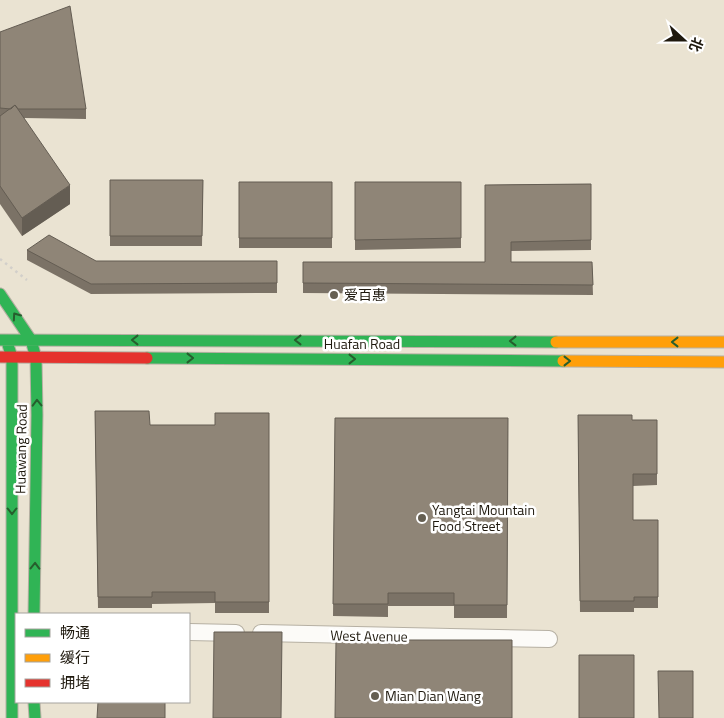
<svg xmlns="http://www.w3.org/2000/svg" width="724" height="718" viewBox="0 0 724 718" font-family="'Titillium Web','Noto Sans SC',sans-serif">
<rect width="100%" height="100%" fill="#eae3d2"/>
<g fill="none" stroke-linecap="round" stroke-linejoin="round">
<g stroke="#b6b0a3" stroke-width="18">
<path id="street" d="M 189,632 L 236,633
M 261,633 L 549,639"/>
</g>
<g stroke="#b6b0a3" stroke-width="13">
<path id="fast" d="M 0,294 L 31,340 L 36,358 L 37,415 L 34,614
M 0,340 L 556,342
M 8,345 L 12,357 L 12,718
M 147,358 L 563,361
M 34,702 L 35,718"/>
</g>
<g stroke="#b6b0a3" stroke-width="13">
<path id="slow" d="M 556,342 L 724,342
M 563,361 L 724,362"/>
</g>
<g stroke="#b6b0a3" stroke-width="13">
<path id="jam" d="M 0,357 L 147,358"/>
</g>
<path stroke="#d2cfca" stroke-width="2.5" stroke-dasharray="2.5 4" stroke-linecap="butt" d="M 0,259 L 27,280"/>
<use href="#street" stroke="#fcfbf8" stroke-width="16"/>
<use href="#fast" stroke="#30b455" stroke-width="11"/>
<use href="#slow" stroke="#ff9f0a" stroke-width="11"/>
<use href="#jam" stroke="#e5322d" stroke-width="11"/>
</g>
<path fill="#7b7266" d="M 0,32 L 86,109 L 86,119 L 24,118 L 70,204 L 22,236 L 0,204 Z
M 110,180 L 203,180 L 202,246 L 110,246 Z
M 239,182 L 332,182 L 332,248 L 239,248 Z
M 355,182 L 461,182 L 461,248 L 355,250 Z
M 591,184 L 591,250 L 511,251 L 511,262 L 592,262 L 593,295 L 303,293 L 303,262 L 485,262 L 485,185 Z
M 27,250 L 96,261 L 277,261 L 277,293 L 91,294 L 27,260 Z
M 95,411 L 150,425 L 215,425 L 269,413 L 269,613 L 215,613 L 215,603 L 152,604 L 152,608 L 98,608 Z
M 578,415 L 632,420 L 657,420 L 657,485 L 633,486 L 633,520 L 658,520 L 658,608 L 634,608 L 634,612 L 580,612 Z
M 335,418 L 508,418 L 507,618 L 454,618 L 454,606 L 388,606 L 388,617 L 333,616 Z"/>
<path fill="#645d53" d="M 70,185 L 70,204 L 22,236 L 22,218 Z"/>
<path fill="#8f8577" stroke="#645d53" d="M 70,6 L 86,109 L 18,109 L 15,105 L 11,109 L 0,108 L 0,32 Z
M 15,105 L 70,185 L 22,218 L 0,186 L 0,116 Z
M 110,180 L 203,180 L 202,236 L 110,236 Z
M 239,182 L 332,182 L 332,238 L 239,238 Z
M 355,182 L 461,182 L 461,238 L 355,240 Z
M 591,184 L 591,240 L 511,242 L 511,262 L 592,262 L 593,285 L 303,283 L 303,262 L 485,262 L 485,185 Z
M 49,235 L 96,261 L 277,261 L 277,283 L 91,284 L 27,250 Z
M 95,411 L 149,411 L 150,425 L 215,425 L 215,413 L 269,413 L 269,602 L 215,602 L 215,592 L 152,592 L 152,597 L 98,597 Z
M 578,415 L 632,415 L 632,420 L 657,420 L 657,474 L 633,474 L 633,520 L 658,520 L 658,597 L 634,597 L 634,601 L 580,601 Z
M 335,418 L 508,418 L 507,605 L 454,605 L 454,593 L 388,593 L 388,604 L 333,604 Z
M 214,632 L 282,632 L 281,718 L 213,718 Z
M 336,640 L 512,640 L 512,718 L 335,718 Z
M 579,655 L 634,655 L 634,718 L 579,718 Z
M 658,671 L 693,671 L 693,718 L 659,718 Z
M 98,702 L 165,702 L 165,718 L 97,718 Z"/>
<defs><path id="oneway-chevron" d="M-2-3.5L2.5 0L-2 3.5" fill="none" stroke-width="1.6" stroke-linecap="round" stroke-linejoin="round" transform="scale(1.25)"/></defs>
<g stroke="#265e2d">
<use href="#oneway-chevron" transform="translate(16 316) rotate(-125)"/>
<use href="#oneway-chevron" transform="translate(135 340) rotate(-180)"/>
<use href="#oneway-chevron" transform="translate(298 340) rotate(-180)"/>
<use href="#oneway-chevron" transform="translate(513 341) rotate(-180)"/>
<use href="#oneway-chevron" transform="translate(675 342) rotate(-180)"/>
<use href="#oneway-chevron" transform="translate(190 358)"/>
<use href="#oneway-chevron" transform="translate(352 359)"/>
<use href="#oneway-chevron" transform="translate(567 361)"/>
<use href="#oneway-chevron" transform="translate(37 403) rotate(-91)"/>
<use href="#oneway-chevron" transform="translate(12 511) rotate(90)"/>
<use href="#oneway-chevron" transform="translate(35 566) rotate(-89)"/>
</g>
<g fill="#655f52" stroke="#fff" stroke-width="2">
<circle cx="334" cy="295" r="5"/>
<circle cx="422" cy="518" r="5"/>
<circle cx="375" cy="696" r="5"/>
</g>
<g text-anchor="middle" stroke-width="5" stroke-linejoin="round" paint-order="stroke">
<g font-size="14" fill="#1e180d" stroke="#fff" text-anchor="start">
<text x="344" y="300">爱百惠</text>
<text x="432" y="515">Yangtai Mountain<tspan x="432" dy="16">Food Street</tspan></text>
<text x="385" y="701">Mian Dian Wang</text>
</g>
<g font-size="14" fill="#1e180d" stroke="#fff">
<text x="362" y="349">Huafan Road</text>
<text transform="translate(21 449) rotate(-89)" y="5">Huawang Road</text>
<text transform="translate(369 636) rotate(1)" y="5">West Avenue</text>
</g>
</g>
<rect x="15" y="613" width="175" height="90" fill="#ffffff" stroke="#a5a39e"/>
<rect x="25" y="629" width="25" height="8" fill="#30b455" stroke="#a5a39e"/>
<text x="60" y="638" font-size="15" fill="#1e180d">畅通</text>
<rect x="25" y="654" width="25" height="8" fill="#ff9f0a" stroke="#a5a39e"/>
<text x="60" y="663" font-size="15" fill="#1e180d">缓行</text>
<rect x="25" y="679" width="25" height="8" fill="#e5322d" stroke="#a5a39e"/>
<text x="60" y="688" font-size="15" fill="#1e180d">拥堵</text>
<g transform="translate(684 40) rotate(111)" stroke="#ffffff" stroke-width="4" paint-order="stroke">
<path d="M0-4L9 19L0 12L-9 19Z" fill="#1e180d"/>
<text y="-8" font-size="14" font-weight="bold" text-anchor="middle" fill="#1e180d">北</text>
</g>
</svg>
